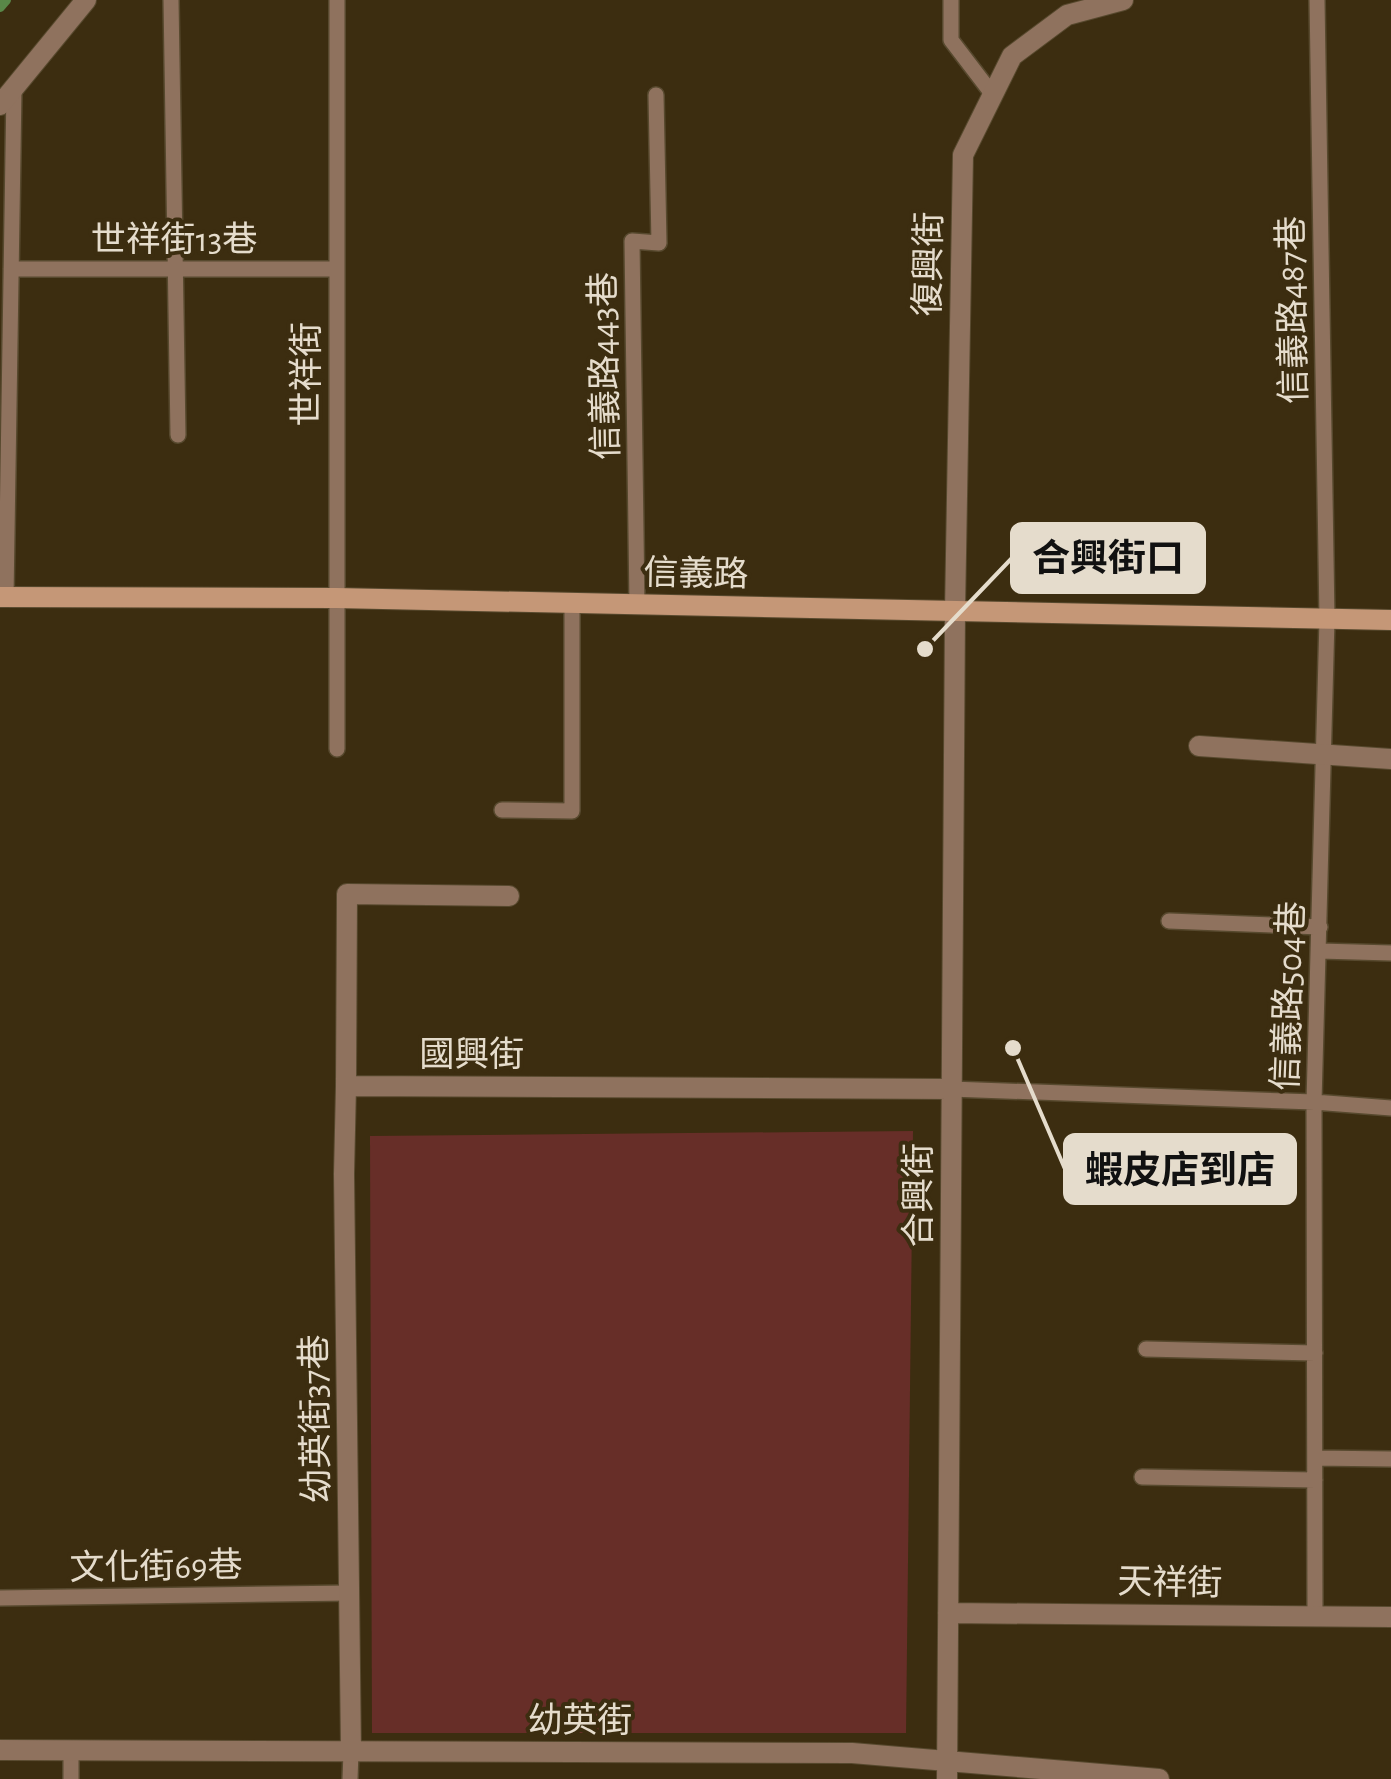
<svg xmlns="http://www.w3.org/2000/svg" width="1391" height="1779" viewBox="0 0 1391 1779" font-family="'Alegreya Sans','Noto Sans TC',sans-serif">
<rect width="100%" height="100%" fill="#3c2d10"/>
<path fill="#672e28" d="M 913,1131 L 906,1733 L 372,1733 L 370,1136 Z"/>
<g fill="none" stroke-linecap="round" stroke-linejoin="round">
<path stroke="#598748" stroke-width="10" d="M 0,7 L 6,0"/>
<g stroke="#57492e" stroke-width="18">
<path id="lane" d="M 171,0 L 178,435
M 951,0 L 951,40 L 993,95
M 11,269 L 336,269
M 6,597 L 14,89
M 637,605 L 632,241 L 659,243 L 656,95
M 337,749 L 337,0
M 502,810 L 572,811 L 572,603
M 1169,921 L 1320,927
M 1320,951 L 1391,953
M 951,1089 L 1314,1102 L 1391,1108
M 1146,1349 L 1315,1353
M 1315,1458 L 1391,1459
M 1142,1477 L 1315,1480
M 0,1598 L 350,1593
M 1315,1616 L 1314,1102 L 1327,619 L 1317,0
M 71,1750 L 71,1779
M 350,1779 L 351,1752"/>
</g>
<g stroke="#57492e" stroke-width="22">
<path id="street" d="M 0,105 L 86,0
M 1199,746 L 1391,759
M 509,896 L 347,894 L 346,1086 L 951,1089
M 346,1086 L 344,1174 L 351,1752
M 948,1613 L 1391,1617
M 0,1750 L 852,1753 L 1159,1779
M 947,1779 L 955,611 L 963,155 L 1012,56 L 1067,15 L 1123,0"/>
</g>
<g stroke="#57492e" stroke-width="22">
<path id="secondary" d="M 0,597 L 336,598 L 1391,620"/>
</g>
<use href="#lane" stroke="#8f725e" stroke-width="15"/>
<use href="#street" stroke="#8f725e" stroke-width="20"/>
<use href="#secondary" stroke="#c59777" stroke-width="20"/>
</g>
<g text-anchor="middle" stroke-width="8" stroke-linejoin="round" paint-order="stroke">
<g font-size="35" fill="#e5dccc" stroke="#3c2d10">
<text x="174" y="251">世祥街13巷</text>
<text transform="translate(928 264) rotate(-89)" y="12">復興街</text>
<text transform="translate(1292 310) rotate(-91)" y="12">信義路487巷</text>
<text transform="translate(604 366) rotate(-91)" y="12">信義路443巷</text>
<text transform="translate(306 374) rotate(-90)" y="12">世祥街</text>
<text transform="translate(696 573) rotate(1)" y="12">信義路</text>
<text transform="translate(1288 996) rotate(-88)" y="12">信義路504巷</text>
<text x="472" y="1066">國興街</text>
<text transform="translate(918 1195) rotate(-90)" y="12">合興街</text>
<text transform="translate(315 1419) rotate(-91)" y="12">幼英街37巷</text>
<text transform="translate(156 1566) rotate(-1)" y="12">文化街69巷</text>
<text transform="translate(1170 1582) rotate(1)" y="12">天祥街</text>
<text x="580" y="1732">幼英街</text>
</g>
</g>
<path fill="none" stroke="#e5dccc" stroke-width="4" d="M925 649L1012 558M1013 1048L1065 1169"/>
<g fill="#e5dccc" stroke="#3c2d10" stroke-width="4">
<circle cx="925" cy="649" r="10"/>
<circle cx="1013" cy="1048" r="10"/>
</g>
<g fill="#e5dccc" stroke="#e5dccc" stroke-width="4">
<rect x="1012" y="524" width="192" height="68" rx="10"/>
<rect x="1065" y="1135" width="230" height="68" rx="10"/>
</g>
<g font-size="38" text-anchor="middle" font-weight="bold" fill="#111">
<text x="1108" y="571">合興街口</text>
<text x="1180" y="1183">蝦皮店到店</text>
</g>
</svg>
